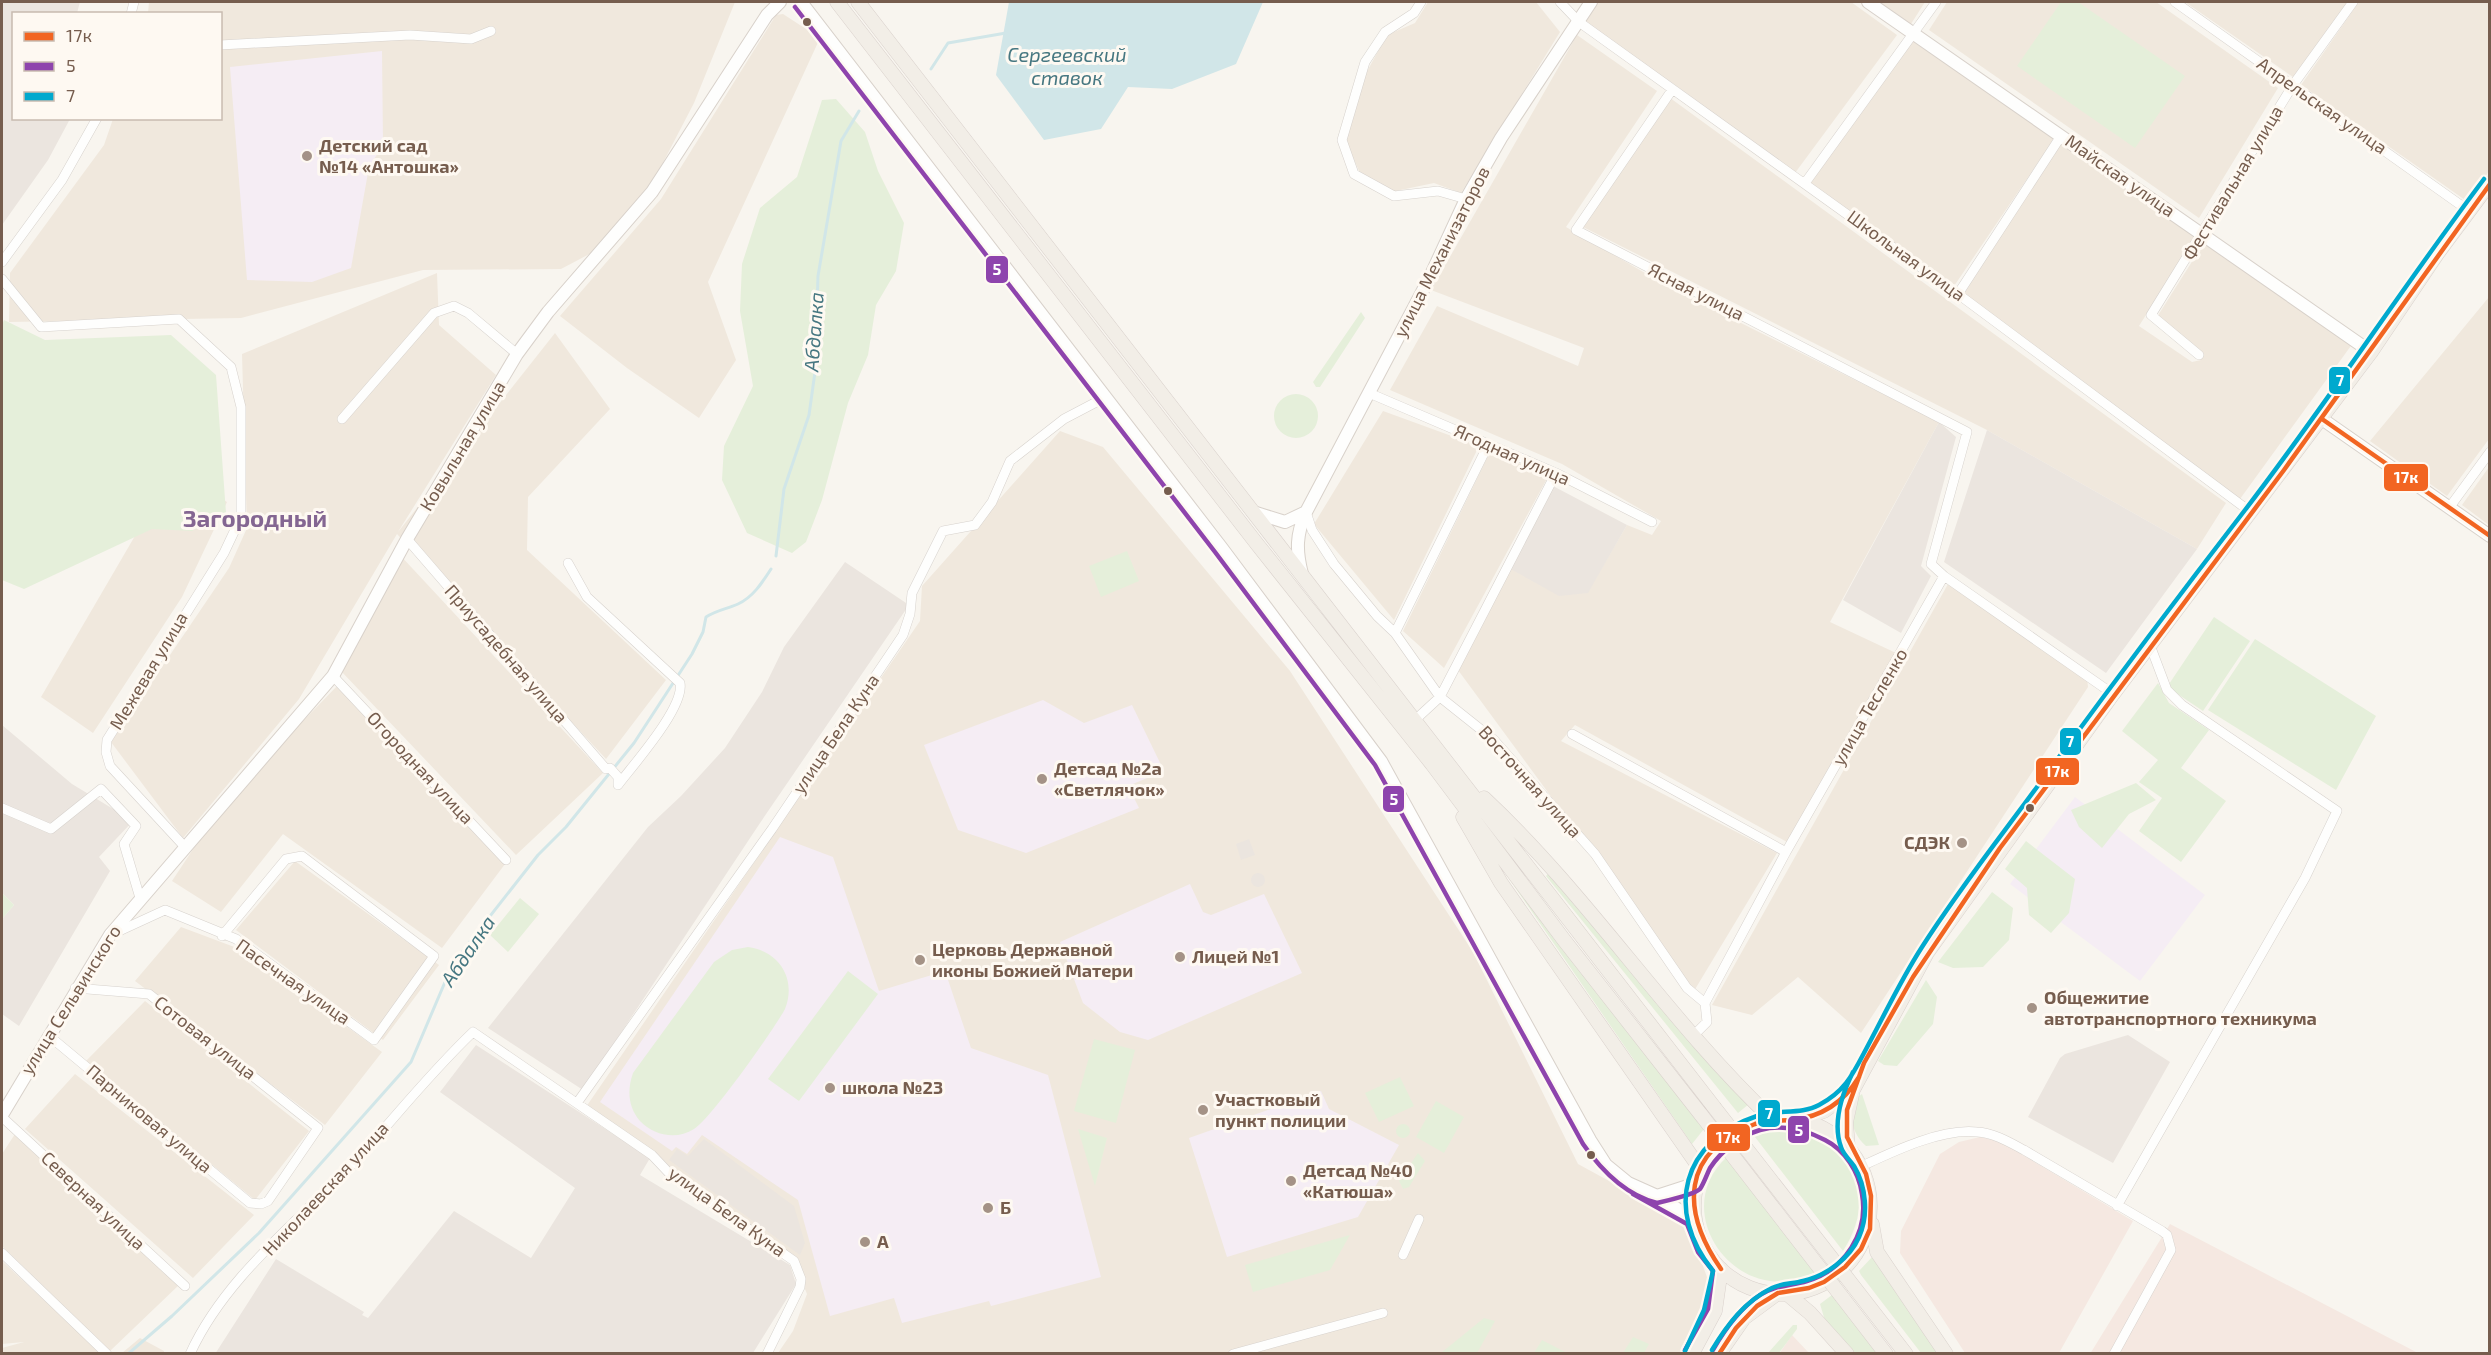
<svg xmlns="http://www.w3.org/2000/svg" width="2491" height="1355" viewBox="0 0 2491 1355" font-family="'Exo 2',sans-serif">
<rect width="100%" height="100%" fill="#f8f5ef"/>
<path fill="#f0e8dd" d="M 149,2 L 735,2 L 694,103 L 655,178 L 597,250 L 561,269 L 423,270 L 241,318 L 9,322 L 10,273 L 104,145 L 113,119 L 220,118 L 220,14 L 148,13 Z
M 1428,2 L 1536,2 L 1560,32 L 1461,193 L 1434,183 L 1391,192 L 1359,171 L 1345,139 L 1365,75 L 1387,35 L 1415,23 Z
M 1595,2 L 1851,2 L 1897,35 L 1795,173 L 1671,82 L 1581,25 Z
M 1879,2 L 1925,2 L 1911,24 Z
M 1947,2 L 2156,2 L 2278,88 L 2199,218 L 1929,30 Z
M 2185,2 L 2349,2 L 2293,77 Z
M 2359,2 L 2489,2 L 2489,171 L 2468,202 L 2301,85 Z
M 783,14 L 820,38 L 708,282 L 736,360 L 699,418 L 627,368 L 560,316 L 661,199 L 776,15 Z
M 1577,35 L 1657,91 L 1566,227 L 1669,287 L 1939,422 L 1830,622 L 1896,653 L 1787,842 L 1575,725 L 1561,741 L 1777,853 L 1694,991 L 1458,670 L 1507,567 L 1587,593 L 1627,525 L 1652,535 L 1661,521 L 1562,464 L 1390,390 L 1437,306 L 1578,366 L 1584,348 L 1431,290 Z
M 1912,41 L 2056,136 L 1950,292 L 1808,183 Z
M 1666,95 L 2226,503 L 2197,549 L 1987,430 L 1581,226 Z
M 2064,140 L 2196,236 L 2139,326 L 2192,362 L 2201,360 L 2201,352 L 2157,317 L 2205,241 L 2353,343 L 2240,499 L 1959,294 Z
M 437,273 L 439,325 L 496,375 L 398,532 L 555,333 L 610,409 L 528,497 L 527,550 L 666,680 L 606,759 L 397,534 L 299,699 L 183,838 L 111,742 L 229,568 L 247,528 L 242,354 Z
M 2489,297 L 2489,439 L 2447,496 L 2370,441 Z
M 1383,411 L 1479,446 L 1394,620 L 1314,524 Z
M 1060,431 L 1103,447 L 1290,671 L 1473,952 L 1578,1164 L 1688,1224 L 1713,1294 L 1681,1353 L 778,1353 L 793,1331 L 807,1294 L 791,1254 L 586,1107 L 920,621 L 922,586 Z
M 1490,452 L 1549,475 L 1444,668 L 1403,631 Z
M 2489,467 L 2489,525 L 2462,505 Z
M 174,469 L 227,502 L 182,597 L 93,733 L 41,697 Z
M 399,554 L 603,773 L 516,855 L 341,671 Z
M 1948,584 L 2087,677 L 2088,687 L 1861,1033 L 1798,977 L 1752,1015 L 1712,1005 Z
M 339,684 L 505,864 L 442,948 L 283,834 L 221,912 L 172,881 L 211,822 L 275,750 Z
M 295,861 L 439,965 L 383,1040 L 236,930 Z
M 181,927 L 237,948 L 382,1052 L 325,1125 L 135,981 Z
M 145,1001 L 309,1131 L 255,1200 L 86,1061 Z
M 75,1074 L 254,1215 L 193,1278 L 25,1129 Z
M 15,1134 L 180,1284 L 110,1351 L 2,1246 L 2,1154 Z
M 2,1261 L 101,1353 L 2,1353 L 2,1348 L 24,1342 L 2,1344 Z
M 140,1338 L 164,1351 L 164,1353 L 122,1353 Z"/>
<path fill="#f5e8e1" d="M 1980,1137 L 2001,1142 L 2133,1221 L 2059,1353 L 1965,1353 L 1900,1253 L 1901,1231 L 1940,1154 L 1959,1142 Z
M 2170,1224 L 2418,1353 L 2090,1354 Z
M 1792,1335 L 1809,1353 L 1779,1354 Z"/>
<path fill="#ebe5df" d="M 2,2 L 80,2 L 77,13 L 14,14 L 14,118 L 70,119 L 48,160 L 2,225 Z
M 1939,422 L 1956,437 L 1921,566 L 1931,576 L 1901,633 L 1843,600 Z
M 1987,430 L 2197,549 L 2106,673 L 1944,562 Z
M 1553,486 L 1627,525 L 1588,593 L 1559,596 L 1507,567 Z
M 845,562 L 909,605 L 760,823 L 583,1090 L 488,1028 L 648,827 L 681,796 L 725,748 L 762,692 L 784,647 Z
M 2,725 L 72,784 L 133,821 L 99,857 L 110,871 L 19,1026 L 2,1014 L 2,919 L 14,905 L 2,893 Z
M 1249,839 L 1255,855 L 1241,860 L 1236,844 Z
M1251 880a7 7 0 1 1 14 0a7 7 0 1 1-14 0Z
M 2128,1035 L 2170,1062 L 2113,1163 L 2028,1117 L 2060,1058 L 2065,1054 Z
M 476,1045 L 650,1158 L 640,1175 L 790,1265 L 796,1284 L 753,1353 L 215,1354 L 276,1259 L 364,1312 L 362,1315 L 368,1318 L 454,1211 L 531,1258 L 575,1188 L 440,1092 Z
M 704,1139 L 794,1206 L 805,1243 L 800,1255 L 669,1160 L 677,1149 L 688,1156 Z"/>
<path fill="#f5edf4" d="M 382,51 L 383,145 L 369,167 L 351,268 L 312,282 L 247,280 L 230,67 Z
M 1043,700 L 1084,723 L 1132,705 L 1164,771 L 1128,786 L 1139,808 L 1026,853 L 958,830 L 924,745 Z
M 2075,797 L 2205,895 L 2140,981 L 2010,884 Z
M 780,837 L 833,857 L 879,991 L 945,971 L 971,1048 L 1048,1075 L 1101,1277 L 991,1306 L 989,1301 L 902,1323 L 894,1298 L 830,1316 L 798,1200 L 702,1135 L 687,1154 L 676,1147 L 672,1151 L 600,1102 Z
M 1190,884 L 1203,912 L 1211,915 L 1264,894 L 1302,973 L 1148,1040 L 1120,1032 L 1083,1003 L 1060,942 Z
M 1321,1091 L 1329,1109 L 1399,1145 L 1358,1217 L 1227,1257 L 1189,1138 Z"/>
<path fill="#e5efda" d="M 2061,2 L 2078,2 L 2185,76 L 2135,148 L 2017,66 Z
M 836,99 L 865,132 L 878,171 L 904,223 L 896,271 L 876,305 L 868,355 L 848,403 L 822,500 L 806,542 L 792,553 L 747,533 L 722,480 L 724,446 L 753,386 L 740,311 L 742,264 L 760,208 L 797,177 L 822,100 Z
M 1361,312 L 1365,318 L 1320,387 L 1316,387 L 1313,382 Z
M 4,320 L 45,340 L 171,335 L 216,375 L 226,513 L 192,531 L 152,529 L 24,589 L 2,580 L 2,325 Z
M1274 416a22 22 0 1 1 44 0a22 22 0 1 1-44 0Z
M 1127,551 L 1139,581 L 1101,597 L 1089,566 Z
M 2214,617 L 2250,641 L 2203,711 L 2167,687 Z
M 2255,639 L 2376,716 L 2336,790 L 2208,710 Z
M 2158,683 L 2169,703 L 2209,730 L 2181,768 L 2226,801 L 2181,862 L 2139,831 L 2162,798 L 2139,782 L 2158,760 L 2122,731 Z
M 2136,783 L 2156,800 L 2129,814 L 2102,848 L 2079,827 L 2071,810 Z
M 2026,841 L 2075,879 L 2069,913 L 2051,933 L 2029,915 L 2027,888 L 2005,869 Z
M 1548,874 L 1749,1104 L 1738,1113 L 1546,876 Z
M 1509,875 L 1704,1129 L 1692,1144 L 1510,880 Z
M 1992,892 L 2013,908 L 2009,940 L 1983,967 L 1953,968 L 1938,962 Z
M 2,893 L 14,905 L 2,919 Z
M 520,898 L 539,914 L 508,952 L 490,935 Z
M 748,947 C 779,951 797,979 785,1009 C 775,1028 710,1120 694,1129 C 677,1140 654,1136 640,1121 C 628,1107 627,1090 633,1073 L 714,962 L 732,950 Z
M 848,971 L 878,994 L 799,1101 L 768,1079 Z
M 1926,980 L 1937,997 L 1933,1024 L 1897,1066 L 1884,1065 L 1878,1061 Z
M 1094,1039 L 1135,1050 L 1116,1123 L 1074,1111 Z
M 1400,1077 L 1414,1106 L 1379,1122 L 1365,1093 Z
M 1862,1094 L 1879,1145 L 1866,1146 C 1851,1133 1844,1106 1862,1094 Z
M 1436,1101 L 1464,1117 L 1444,1153 L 1416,1137 Z
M1396 1131a7 7 0 1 1 14 0a7 7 0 1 1-14 0Z
M 1795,1127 C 1857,1139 1877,1200 1843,1251 L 1755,1137 L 1775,1129 Z
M 1078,1129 L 1107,1138 L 1095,1186 Z
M 1418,1153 L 1425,1161 L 1409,1187 L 1403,1189 L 1399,1181 Z
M 1727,1157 L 1815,1272 C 1740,1313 1665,1213 1727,1157 Z
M 1350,1235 L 1330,1270 L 1253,1292 L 1245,1265 Z
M 1873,1256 L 1941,1353 L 1921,1353 L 1861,1275 L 1859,1271 Z
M 1832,1295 L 1878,1353 L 1851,1353 L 1826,1324 L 1820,1304 Z
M 1484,1318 L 1495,1321 L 1477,1353 L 1441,1353 Z
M 1793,1325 L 1797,1325 L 1797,1329 L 1779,1353 L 1768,1353 Z
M 1633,1337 L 1649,1344 L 1644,1353 L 1623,1353 Z
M 1542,1340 L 1567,1353 L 1534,1353 Z"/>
<path fill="#d1e6e8" d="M 1009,2 L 1263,2 L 1236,64 L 1172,89 L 1128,87 L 1101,129 L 1044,140 L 996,75 Z"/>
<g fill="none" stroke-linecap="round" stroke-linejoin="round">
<path stroke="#d1e6e8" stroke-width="3" d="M 931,69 L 948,43 L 1006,33
M 776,556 L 784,489 L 809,415 L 815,372 L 818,276 L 841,141 L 859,111
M 128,1354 L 172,1316 L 259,1233 L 411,1062 L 448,975 L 465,948 L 538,855 L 566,827 L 634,743 L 692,654 L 703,632 L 706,617 C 717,610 727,609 738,604 C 753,597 762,583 771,569"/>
<g stroke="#d7d2cd" stroke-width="10">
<path id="street" d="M 1421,2 L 1414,13 L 1385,32 L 1365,62 L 1342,140 L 1354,174 L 1394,196 L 1438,191 L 1466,199
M 1560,2 L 1579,22 L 1958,294 L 2252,513
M 2175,2 L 2469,211
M 131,14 L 134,2
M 220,45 L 410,35 L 471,39 L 491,31
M 1672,90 L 1576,230 L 1967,432 L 1931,564 L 1944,576 L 1786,852 L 1705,1003 L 1707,1022 L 1693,1036
M 1805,183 L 1936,2
M 2,262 L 62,180 L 97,118
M 2,279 L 41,327 L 179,319 L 231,367 L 241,407 L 241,517 L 224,553 L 107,740 L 106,752 L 110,766 L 184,846
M 1958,294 L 2061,136
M 2199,355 L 2151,315 L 2293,85 L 2353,2
M 1369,393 L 1556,473 L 1652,522
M 342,419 L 434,313 L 454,306 L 468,313 L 517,354
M 2449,508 L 2490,452
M 1306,512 L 1312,530 L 1334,564 L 1377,616 L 1395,633 L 1440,697 L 1494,740 L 1595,854 L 1687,988 L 1705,1003
M 407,539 L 606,769 L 610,768 L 618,777 L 618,785 C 633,765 685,707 680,683 L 587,597 L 568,563
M 1944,576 L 2113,694
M 1395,633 L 1488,445
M 333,676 L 506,860
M 1415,720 L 1440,697 L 1556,473
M 1572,734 L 1786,852
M 2,808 L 51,829 L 101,789 L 136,826 L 124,844 L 140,898
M 115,933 L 165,910 L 236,939 L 374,1040 L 434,956 L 302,856 L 286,859 L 222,936
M 48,1035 L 250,1203 L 261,1204 L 268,1201 L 318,1128 L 149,994 L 75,988
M 577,1103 L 772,829 L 903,635 L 910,614 L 912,593 L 943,531 L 975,525 L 992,502 L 1010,461 L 1064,419 L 1104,398
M 2,1117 L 185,1286
M 1862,1166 C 1894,1151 1942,1128 1977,1132 C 1994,1133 2009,1142 2024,1150 L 2162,1231 L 2167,1235 L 2171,1250 L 2114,1354
M 2117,1206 L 2305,878 L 2337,811 L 2182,705 L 2167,690 L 2150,645
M 2,1253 L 107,1354
M 1403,1255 L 1419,1219
M 190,1354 C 226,1275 301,1220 359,1157 C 397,1115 431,1072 473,1032 L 652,1155 L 669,1173 L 794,1261 L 801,1279 L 800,1287 L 767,1354
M 1233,1354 L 1383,1313"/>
</g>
<g stroke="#d8d1ca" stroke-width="14">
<path id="secondary" d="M 801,2 L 1221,547 L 1381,761 L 1590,1140 L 1606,1165 L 1628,1183 L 1657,1196 L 1693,1219
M 1868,2 L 2371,352
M 2322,419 L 2490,536
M 1253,512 L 1285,522 L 1306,512
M 1302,574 C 1296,550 1296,535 1306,512 L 1430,277 L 1466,199 L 1501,138 L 1591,2
M 2,1115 L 110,935 L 333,676 L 407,539 L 517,354 L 548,312 L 652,192 L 767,15 L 780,2
M 1657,1196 L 1694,1184"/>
</g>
<g stroke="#d9d1cc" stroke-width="15">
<path id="primary" d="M 837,2 L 1257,544 L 1432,764 L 1564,940 L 1702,1116
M 858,2 L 1714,1107
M 1484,798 C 1590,897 1668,1021 1773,1120
M 1463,817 L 1501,883 L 1701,1170
M1694 1206a88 88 0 1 1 176 0a88 88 0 1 1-176 0Z
M 1800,1119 L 1824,1111 L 1853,1090
M 1848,1147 L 1846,1122 L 1853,1090 L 1927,953 L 2113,694 L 2371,352 L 2437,254 L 2490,183
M 1872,1224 L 1877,1252 L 1946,1354
M 1854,1287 L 1906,1354
M 1786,1293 L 1810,1313 L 1847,1354
M 1842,1297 L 1886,1354
M 1692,1354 L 1715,1311 L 1721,1269
M 1719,1354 L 1744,1318 L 1778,1293"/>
</g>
<use href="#street" stroke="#fefefd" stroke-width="9"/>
<use href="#secondary" stroke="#fefefd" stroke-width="12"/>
<use href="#primary" stroke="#f2eee7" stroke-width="14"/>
<g stroke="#d9d1cc" stroke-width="15" stroke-linecap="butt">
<path id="primary-bridge" d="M 1714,1107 L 1854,1287
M 1702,1116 L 1842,1297"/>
</g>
<use href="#primary-bridge" stroke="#f2eee7" stroke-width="14"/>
<g stroke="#fef9f2" stroke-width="9">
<path id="bus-1" d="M 2322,419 L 2490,536
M 1721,1269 C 1681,1211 1680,1152 1755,1124 C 1767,1120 1779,1121 1792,1120 C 1821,1117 1844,1102 1859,1077
M 1719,1354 L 1736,1328 L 1757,1306 L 1778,1293 L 1809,1288 L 1824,1282 L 1845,1267 L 1861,1249 L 1870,1229 L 1871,1196 L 1866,1174 L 1847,1137 L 1847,1110 L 1864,1063 L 1913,977 L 2000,848 L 2284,470 L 2490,184"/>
</g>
<g stroke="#fef9f2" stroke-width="9">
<path id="bus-2" d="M 795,7 L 1215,552 L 1375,765 L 1583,1144 C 1601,1170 1626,1195 1657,1203 C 1666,1201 1695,1194 1700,1189 C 1704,1183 1707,1174 1710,1168 C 1721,1151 1740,1136 1760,1130 C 1783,1124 1804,1129 1825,1140 C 1845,1150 1859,1172 1862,1194 C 1869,1232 1845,1270 1807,1281 C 1790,1286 1775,1285 1760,1295 C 1739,1309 1725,1329 1713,1350
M 1633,1194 L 1687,1224 L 1698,1252 L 1713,1271 L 1708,1309 L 1685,1350"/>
</g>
<g stroke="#fef9f2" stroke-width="9">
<path id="bus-3" d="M 1712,1350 C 1727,1325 1745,1301 1772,1288 C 1782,1283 1793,1284 1803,1281 C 1826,1276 1850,1258 1859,1237 C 1869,1215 1866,1186 1854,1166 C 1850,1160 1843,1154 1841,1147 C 1832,1122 1842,1094 1853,1072
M 1685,1351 L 1704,1310 L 1713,1271 C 1664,1210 1682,1141 1757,1116 C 1777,1109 1801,1115 1819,1105 C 1844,1092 1852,1076 1864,1053 C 1883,1018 1900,981 1922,947 C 1957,892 1998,840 2037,787 C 2105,694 2174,602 2245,510 C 2328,402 2402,288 2484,179"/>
</g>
<use href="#bus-1" stroke="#f26522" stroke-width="4.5"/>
<use href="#bus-2" stroke="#8e44ad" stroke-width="4.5"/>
<use href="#bus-3" stroke="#00a9ce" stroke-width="4.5"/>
</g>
<g fill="#765d4e" stroke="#fef9f2" stroke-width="2">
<circle cx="807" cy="22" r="5"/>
<circle cx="1168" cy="491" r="5"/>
<circle cx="2030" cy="808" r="5"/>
<circle cx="1591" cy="1155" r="5"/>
</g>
<g fill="#a49286" stroke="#fef9f2" stroke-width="2">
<circle cx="307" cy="156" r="6"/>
<circle cx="1042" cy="779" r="6"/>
<circle cx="1962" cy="843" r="6"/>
<circle cx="1180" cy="957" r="6"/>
<circle cx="920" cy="960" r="6"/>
<circle cx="2032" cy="1008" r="6"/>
<circle cx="830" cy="1088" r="6"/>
<circle cx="1203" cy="1110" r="6"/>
<circle cx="1291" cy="1181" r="6"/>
<circle cx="988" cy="1208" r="6"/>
<circle cx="865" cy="1242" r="6"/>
</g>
<g text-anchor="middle" stroke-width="6" stroke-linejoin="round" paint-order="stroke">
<g font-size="18" fill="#765d4e" stroke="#fef9f2">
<text transform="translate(2322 106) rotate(35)" y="6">Апрельская улица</text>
<text transform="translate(2120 176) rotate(35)" y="6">Майская улица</text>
<text transform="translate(2233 183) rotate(-59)" y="6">Фестивальная улица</text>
<text transform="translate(1442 252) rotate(-63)" y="6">улица Механизаторов</text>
<text transform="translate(1906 256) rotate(36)" y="6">Школьная улица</text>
<text transform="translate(1696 292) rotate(27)" y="6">Ясная улица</text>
<text transform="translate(463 446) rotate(-59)" y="6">Ковыльная улица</text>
<text transform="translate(1512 455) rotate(24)" y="6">Ягодная улица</text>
<text transform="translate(506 654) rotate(49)" y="6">Приусадебная улица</text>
<text transform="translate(149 671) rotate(-59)" y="6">Межевая улица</text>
<text transform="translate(1870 707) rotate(-60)" y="6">улица Тесленко</text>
<text transform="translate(836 734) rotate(-56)" y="6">улица Бела Куна</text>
<text transform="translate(420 768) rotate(47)" y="6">Огородная улица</text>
<text transform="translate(1530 782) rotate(48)" y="6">Восточная улица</text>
<text transform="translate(293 982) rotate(35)" y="6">Пасечная улица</text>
<text transform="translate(71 1000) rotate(-58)" y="6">улица Сельвинского</text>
<text transform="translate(205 1038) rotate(38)" y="6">Сотовая улица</text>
<text transform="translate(149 1119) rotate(40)" y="6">Парниковая улица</text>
<text transform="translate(326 1189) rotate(-47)" y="6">Николаевская улица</text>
<text transform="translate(93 1201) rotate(43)" y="6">Северная улица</text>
<text transform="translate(727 1212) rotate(36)" y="6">улица Бела Куна</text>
</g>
<g font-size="18" font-weight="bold" fill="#765d4e" stroke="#fef9f2" text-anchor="start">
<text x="319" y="152">Детский сад<tspan x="319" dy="21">№14 «Антошка»</tspan></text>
<text x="1054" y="775">Детсад №2а<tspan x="1054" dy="21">«Светлячок»</tspan></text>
<text x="1950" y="849" text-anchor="end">СДЭК</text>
<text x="932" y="956">Церковь Державной<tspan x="932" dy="21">иконы Божией Матери</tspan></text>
<text x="1192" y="963">Лицей №1</text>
<text x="2044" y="1004">Общежитие<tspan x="2044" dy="21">автотранспортного техникума</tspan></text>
<text x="842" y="1094">школа №23</text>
<text x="1215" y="1106">Участковый<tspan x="1215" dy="21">пункт полиции</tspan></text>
<text x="1303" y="1177">Детсад №40<tspan x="1303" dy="21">«Катюша»</tspan></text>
<text x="1000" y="1214">Б</text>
<text x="877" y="1248">А</text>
</g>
<g font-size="20" font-style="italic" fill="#467781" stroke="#fef9f2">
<text x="1067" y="62">Сергеевский<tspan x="1067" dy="23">ставок</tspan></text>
<text transform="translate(814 332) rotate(-86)" y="7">Абдалка</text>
<text transform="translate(468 951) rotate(-56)" y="7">Абдалка</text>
</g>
<g font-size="24" font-weight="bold" fill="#846692" stroke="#fef9f2">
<text x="255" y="527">Загородный</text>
</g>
</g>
<g stroke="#fef9f2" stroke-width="2">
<rect x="985" y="255" width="24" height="29" rx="6" fill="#8e44ad"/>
<rect x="2328" y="366" width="23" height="29" rx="6" fill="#00a9ce"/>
<rect x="2383" y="463" width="46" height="29" rx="6" fill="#f26522"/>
<rect x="2059" y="727" width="23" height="29" rx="6" fill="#00a9ce"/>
<rect x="2035" y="757" width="45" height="29" rx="6" fill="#f26522"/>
<rect x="1382" y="785" width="23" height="28" rx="6" fill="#8e44ad"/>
<rect x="1757" y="1099" width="24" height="29" rx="6" fill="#00a9ce"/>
<rect x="1787" y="1115" width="23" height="29" rx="6" fill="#8e44ad"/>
<rect x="1706" y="1123" width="45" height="29" rx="6" fill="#f26522"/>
</g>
<g font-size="16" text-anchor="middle" font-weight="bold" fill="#fff">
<text x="997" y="275">5</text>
<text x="2340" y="386">7</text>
<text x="2406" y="483">17к</text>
<text x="2070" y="747">7</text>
<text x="2057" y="777">17к</text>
<text x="1394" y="805">5</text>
<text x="1769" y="1119">7</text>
<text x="1799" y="1136">5</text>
<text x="1728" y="1143">17к</text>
</g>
<rect width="2491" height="1355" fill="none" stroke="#765d4e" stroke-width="6"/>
<rect x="12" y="12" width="210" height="108" fill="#fef9f2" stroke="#c8bbb0" stroke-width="1.5"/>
<rect x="24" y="32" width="30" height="9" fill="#f26522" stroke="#c8bbb0" stroke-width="1.5"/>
<text x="66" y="42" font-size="18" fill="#765d4e">17к</text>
<rect x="24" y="62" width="30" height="9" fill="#8e44ad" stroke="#c8bbb0" stroke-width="1.5"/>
<text x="66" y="72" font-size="18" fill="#765d4e">5</text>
<rect x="24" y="92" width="30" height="9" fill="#00a9ce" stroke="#c8bbb0" stroke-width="1.5"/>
<text x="66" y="102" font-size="18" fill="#765d4e">7</text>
</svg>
